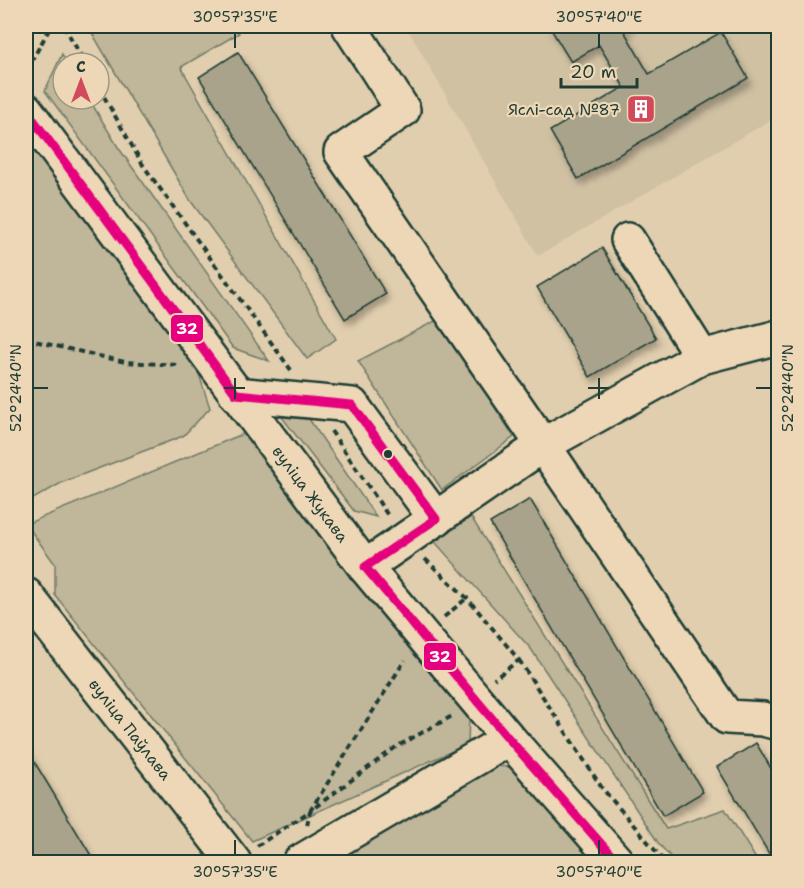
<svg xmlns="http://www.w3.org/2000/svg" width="804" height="888" viewBox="0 0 804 888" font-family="'Shantell Sans',sans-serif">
<defs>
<filter id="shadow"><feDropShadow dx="3.5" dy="6" stdDeviation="3" flood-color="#0004"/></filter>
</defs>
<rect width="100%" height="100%" fill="#e1ceae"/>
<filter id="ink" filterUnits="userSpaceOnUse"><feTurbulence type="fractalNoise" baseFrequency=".0167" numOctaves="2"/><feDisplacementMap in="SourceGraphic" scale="12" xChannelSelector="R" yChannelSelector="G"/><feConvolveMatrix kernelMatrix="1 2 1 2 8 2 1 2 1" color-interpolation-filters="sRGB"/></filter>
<g filter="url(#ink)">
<path fill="#d0c1a3" d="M 406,26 L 778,26 L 778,116 L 538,256 Z"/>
<path fill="#c0b69a" stroke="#707a67" stroke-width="1.5" d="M 88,26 L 234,26 L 239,33 L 181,67 L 336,339 L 307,359 L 190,200 Z
M 62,54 L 67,63 L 63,63 L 63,99 L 89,99 L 118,147 L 269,361 L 233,348 L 45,91 Z
M 26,138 L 196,365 L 210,408 L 183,436 L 63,482 L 26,503 Z
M 439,319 L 514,437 L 442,490 L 358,361 Z
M 278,412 L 309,419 L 376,517 L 354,511 Z
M 245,433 L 401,637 L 469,715 L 468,744 L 252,841 L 55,595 L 55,564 L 26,524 Z
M 471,517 L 666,829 L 725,809 L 758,862 L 675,862 L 659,844 L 531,649 L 435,542 Z
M 498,766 L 532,770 L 602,862 L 329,862 Z"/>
<path fill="#a8a38a" stroke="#1f3d34" stroke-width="1.5" filter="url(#shadow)" d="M 549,26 L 632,26 L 624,31 L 649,74 L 721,32 L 748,78 L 578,179 L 550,131 L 624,87 L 599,45 L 571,62 Z
M 238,52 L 386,294 L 345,319 L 199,77 Z
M 602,248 L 656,338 L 590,377 L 537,287 Z
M 530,499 L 703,792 L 663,816 L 490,523 Z
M 756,743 L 778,780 L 778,862 L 774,862 L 717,767 Z
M 26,748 L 95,862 L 35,862 L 26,846 Z"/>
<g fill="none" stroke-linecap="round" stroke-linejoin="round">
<g stroke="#1f3d34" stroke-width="38">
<g id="minor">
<path d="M 349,26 L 403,110 L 341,152 L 543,445 L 702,357 L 778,337"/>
<path id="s1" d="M 26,110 L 365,567 L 509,739 L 617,862"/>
<path d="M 628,240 L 702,357"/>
<path d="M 236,394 L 352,405 L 436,519"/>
<path d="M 365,567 L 543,445 L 727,717 L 763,719 L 778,723"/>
<path id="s2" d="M 26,595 L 234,862"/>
<path d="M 300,862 L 509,739"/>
</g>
</g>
<path stroke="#1f3d34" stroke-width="4" stroke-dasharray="6 4.5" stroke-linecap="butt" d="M 64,26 L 85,63
M 26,71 L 51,26
M 99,88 L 143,165 L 291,370
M 26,339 L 125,362 L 178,365
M 331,431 L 389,517
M 425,559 L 467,598 L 519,660 L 494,679
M 444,617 L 467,598
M 519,660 L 602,788 L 665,862
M 307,825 L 310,811 L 396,747 L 454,715
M 257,846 L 310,811 L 405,660"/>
<use href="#minor" stroke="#edd7b6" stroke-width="33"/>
<g stroke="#edd7b6" stroke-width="14">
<path id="bus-1" d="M 26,110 L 236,394 L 352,405 L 436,519 L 365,567 L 509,739 L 617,862"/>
</g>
<use href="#bus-1" stroke="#e5007d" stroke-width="9"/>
</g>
</g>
<path fill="none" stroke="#1f3d34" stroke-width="2" d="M 235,33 L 235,48M 599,33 L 599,48M 235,378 L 235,399M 599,378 L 599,399M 33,388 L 48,388M 224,388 L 245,388M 588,388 L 609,388M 756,388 L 771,388M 235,840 L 235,855M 599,840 L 599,855"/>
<defs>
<g id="building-square" transform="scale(1.5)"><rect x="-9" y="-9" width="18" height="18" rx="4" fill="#d1495b" stroke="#edd7b6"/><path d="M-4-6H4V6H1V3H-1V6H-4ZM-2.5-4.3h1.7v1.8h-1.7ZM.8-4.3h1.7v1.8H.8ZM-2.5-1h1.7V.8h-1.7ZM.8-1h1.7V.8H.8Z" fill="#fff"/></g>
</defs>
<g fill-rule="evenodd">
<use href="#building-square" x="641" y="109"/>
</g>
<circle fill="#1f3d34" stroke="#edd7b6" stroke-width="2" cx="388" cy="454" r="5"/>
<g text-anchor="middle" stroke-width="4.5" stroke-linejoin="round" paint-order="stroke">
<g font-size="16" fill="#1f3d34" stroke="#edd7b6" text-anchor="end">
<text x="620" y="115">Яслі-сад №87</text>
</g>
<g font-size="16" fill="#1f3d34" stroke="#edd7b6">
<text dy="6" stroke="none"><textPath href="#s1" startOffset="478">вуліца Жукава</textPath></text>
<text dy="6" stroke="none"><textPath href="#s2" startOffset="170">вуліца Паўлава</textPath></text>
</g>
</g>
<g stroke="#edd7b6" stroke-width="2">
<rect x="170" y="314" width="34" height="29" rx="6" fill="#e5007d"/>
<rect x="423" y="642" width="34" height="29" rx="6" fill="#e5007d"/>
</g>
<g font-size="16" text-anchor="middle" font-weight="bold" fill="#fff">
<text x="187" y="334">32</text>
<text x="440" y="662">32</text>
</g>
<rect width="804" height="888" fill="none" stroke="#edd7b6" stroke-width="66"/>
<g transform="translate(81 81)"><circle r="28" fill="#edd7b6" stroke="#9b9982" stroke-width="1.5"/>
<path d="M0-4.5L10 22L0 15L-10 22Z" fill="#d1495b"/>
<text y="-9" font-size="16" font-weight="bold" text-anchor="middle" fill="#1f3d34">С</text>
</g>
<path d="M561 78v9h76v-9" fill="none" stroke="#1f3d34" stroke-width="3"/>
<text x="570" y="78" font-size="18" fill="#1f3d34" stroke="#edd7b6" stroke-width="4.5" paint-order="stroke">20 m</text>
<rect x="33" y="33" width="738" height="822" fill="none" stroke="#1f3d34" stroke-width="2"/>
<g font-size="15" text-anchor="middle" fill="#1f3d34">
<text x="235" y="22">30°57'35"E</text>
<text x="599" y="22">30°57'40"E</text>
<text transform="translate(16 388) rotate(-90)" y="5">52°24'40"N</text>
<text transform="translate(788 388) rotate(-90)" y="5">52°24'40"N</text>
<text x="235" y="877">30°57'35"E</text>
<text x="599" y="877">30°57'40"E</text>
</g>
</svg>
